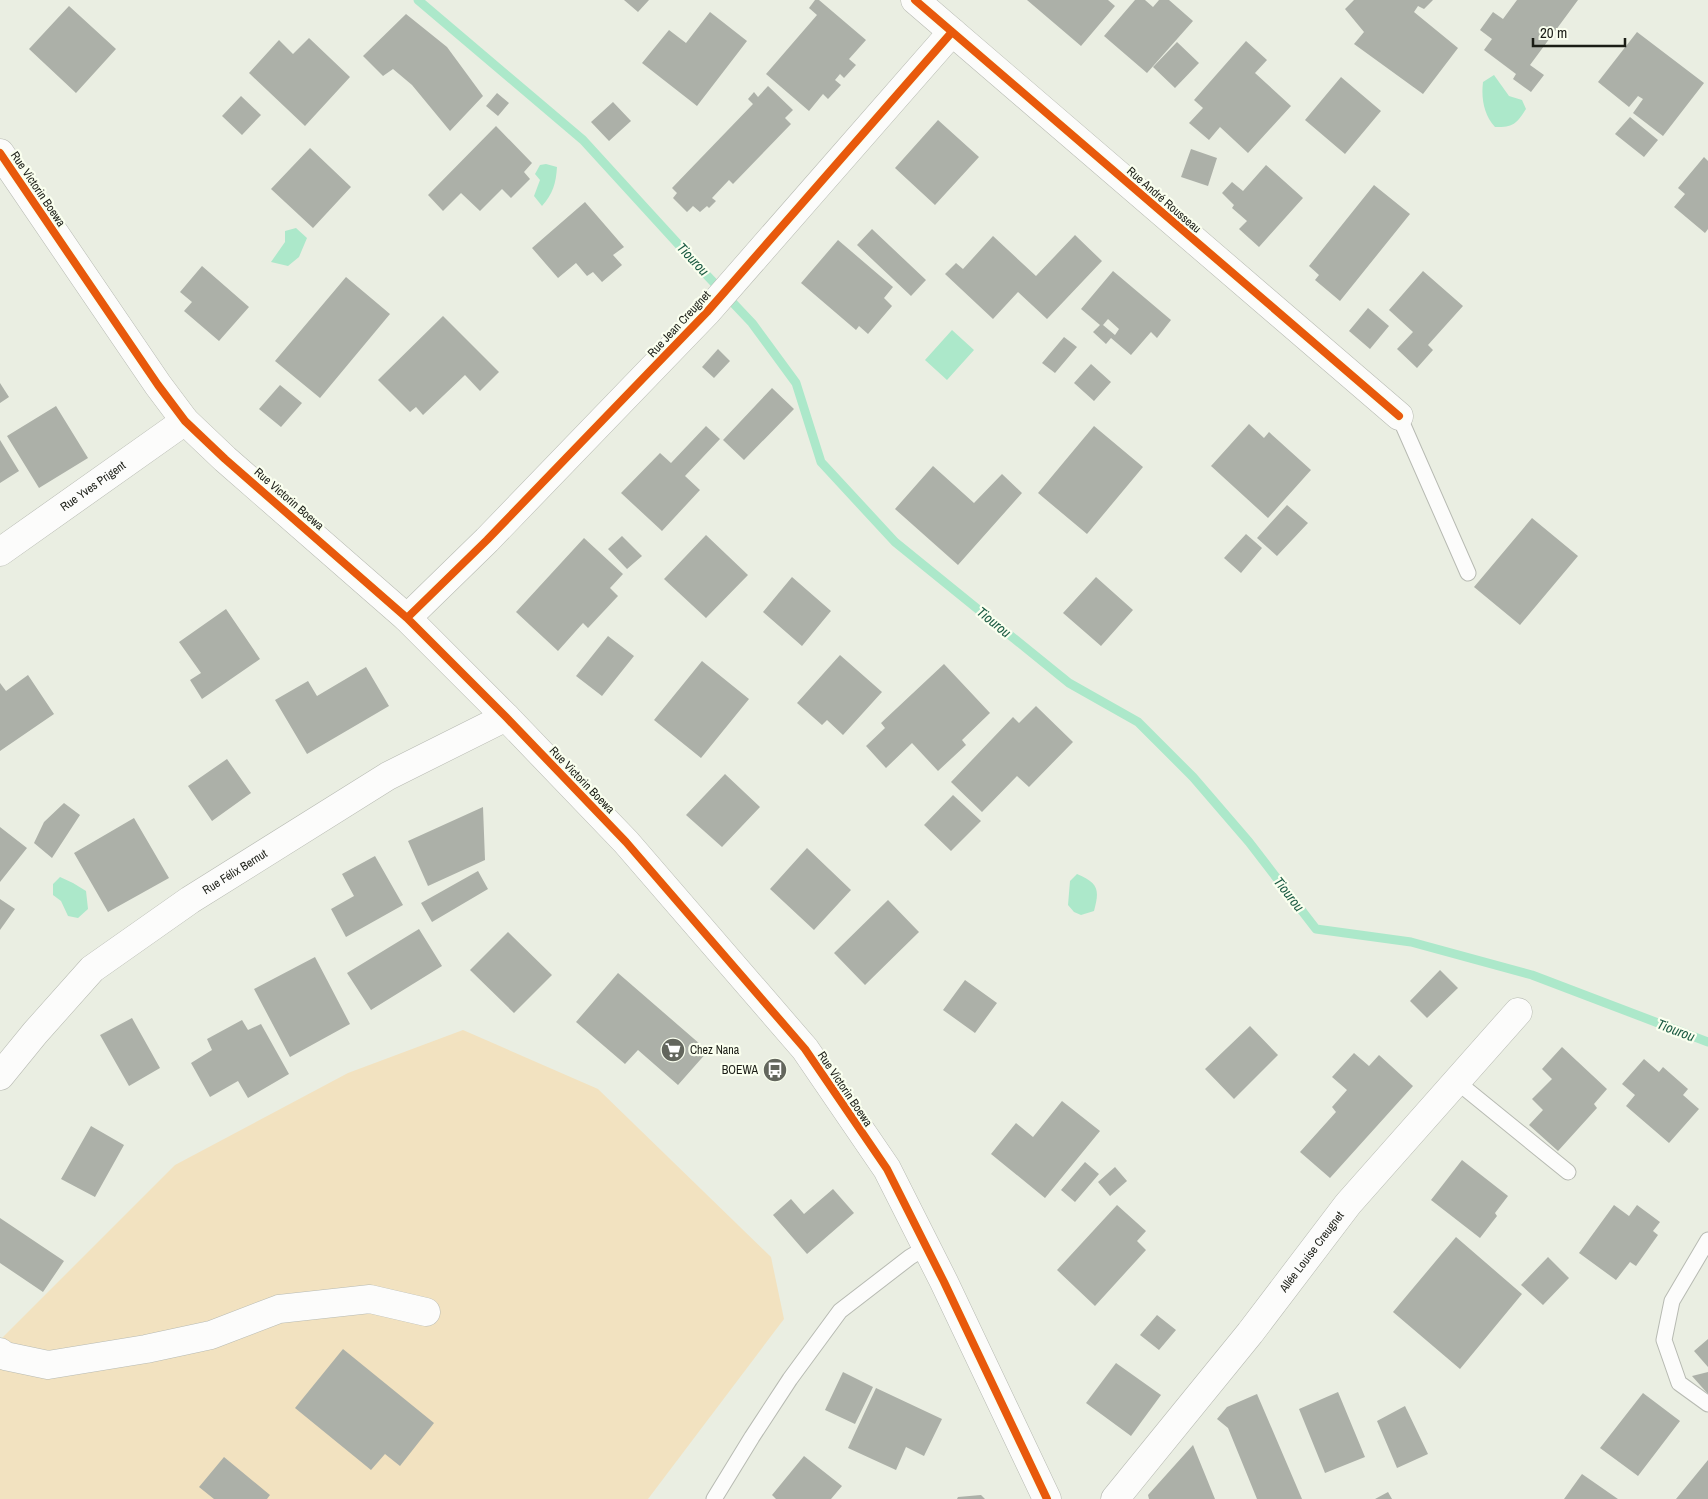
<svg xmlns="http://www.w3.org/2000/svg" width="1708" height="1499" viewBox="0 0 1708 1499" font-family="'Archivo Narrow',sans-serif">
<rect width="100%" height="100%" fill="#eaeee2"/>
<path fill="#f2e2c0" d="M 463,1030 L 598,1089 L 771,1257 L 784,1319 L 648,1499 L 0,1499 L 0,1340 L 175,1165 L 348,1073 Z"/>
<path fill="#ace8ca" d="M 1494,75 L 1509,96 L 1522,100 L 1526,109 C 1517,123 1513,128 1495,127 C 1484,115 1481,99 1483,82 Z
M 546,164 L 557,167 C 556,183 553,194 542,206 L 534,196 L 540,180 L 535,174 L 540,165 Z
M 296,228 L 307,238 L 299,257 L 288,266 L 271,262 L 285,242 L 285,231 Z
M 952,330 L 974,350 L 947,380 L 925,360 Z
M 1077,874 C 1098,883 1100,889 1094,911 L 1081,915 L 1074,912 L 1068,905 L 1070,881 Z
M 60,877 L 73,883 L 86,891 L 88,909 L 78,918 L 68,916 L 61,901 L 53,895 L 53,884 Z"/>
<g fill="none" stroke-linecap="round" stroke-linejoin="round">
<path stroke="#ace8ca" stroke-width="9" d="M 418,0 L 583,140 L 700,268 L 752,323 L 796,383 L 821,462 L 895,542 L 1069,683 L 1138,722 L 1193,777 L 1249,842 L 1316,929 L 1411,942 L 1532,975 L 1708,1042"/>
</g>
<path fill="#acb0a8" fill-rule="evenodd" d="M 624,0 L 649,0 L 638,12 Z
M 815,0 L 819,0 L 866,40 L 849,59 L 856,65 L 844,78 L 840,74 L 835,80 L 841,85 L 828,99 L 823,94 L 809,111 L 766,74 L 817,15 L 809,8 Z
M 1027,0 L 1108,0 L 1115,6 L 1081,46 Z
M 1135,0 L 1145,0 L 1153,7 L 1159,0 L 1169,0 L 1193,21 L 1147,73 L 1104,36 Z
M 1354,0 L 1433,0 L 1424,9 L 1418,6 L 1414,12 L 1458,48 L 1423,94 L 1354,44 L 1364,32 L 1345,9 Z
M 1517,0 L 1578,0 L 1530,65 L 1544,75 L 1531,92 L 1513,79 L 1516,74 L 1484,50 L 1492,39 L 1480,30 L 1493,12 L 1503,19 Z
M 69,6 L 116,49 L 76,93 L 29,49 Z
M 710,12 L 747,41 L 697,106 L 642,63 L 669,30 L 686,43 Z
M 406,14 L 447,47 L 483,96 L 450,131 L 412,85 L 393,69 L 383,76 L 363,56 Z
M 1637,32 L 1704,83 L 1663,136 L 1633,113 L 1643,99 L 1638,96 L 1629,107 L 1598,82 Z
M 309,38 L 350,77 L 305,126 L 249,73 L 279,40 L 293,54 Z
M 1246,41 L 1267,60 L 1255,73 L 1291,106 L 1248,153 L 1220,127 L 1209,140 L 1189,123 L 1203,108 L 1194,100 Z
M 1177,42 L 1199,63 L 1175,88 L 1153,67 Z
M 1341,77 L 1381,111 L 1345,154 L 1305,120 Z
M 768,86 L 793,110 L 785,118 L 791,124 L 733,184 L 729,180 L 712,198 L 716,201 L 709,208 L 707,206 L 700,212 L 693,206 L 687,212 L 673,198 L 677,193 L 672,188 L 753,104 L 748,99 L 754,92 L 758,97 Z
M 497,93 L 509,103 L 498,116 L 486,106 Z
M 241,96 L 261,115 L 242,135 L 222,116 Z
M 613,102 L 631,121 L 609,141 L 591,122 Z
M 1630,117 L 1658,140 L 1644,157 L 1615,134 Z
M 938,120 L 979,157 L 935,205 L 895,168 Z
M 496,126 L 532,163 L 524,172 L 530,179 L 511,198 L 502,189 L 480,211 L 461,193 L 443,211 L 428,195 Z
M 310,148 L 351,187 L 313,228 L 271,189 Z
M 1191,149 L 1217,158 L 1208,186 L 1181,177 Z
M 1704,157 L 1708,161 L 1708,229 L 1705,233 L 1674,207 L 1685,194 L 1678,188 Z
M 1266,165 L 1303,198 L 1259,247 L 1239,229 L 1247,221 L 1232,208 L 1234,205 L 1222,193 L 1232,182 L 1243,191 Z
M 1374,185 L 1410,214 L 1340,301 L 1315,280 L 1319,275 L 1309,266 Z
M 585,202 L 624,247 L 613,255 L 622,265 L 602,282 L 593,272 L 587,276 L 576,263 L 558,278 L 532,248 Z
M 872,229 L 926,280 L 911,296 L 857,245 Z
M 1075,235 L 1102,261 L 1047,319 L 1018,292 L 993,319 L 945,274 L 956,263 L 963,269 L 993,236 L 1036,276 Z
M 838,240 L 893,287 L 884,298 L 892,306 L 868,334 L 859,326 L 856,330 L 801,283 Z
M 202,266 L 249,307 L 219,341 L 184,311 L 192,302 L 180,292 Z
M 1113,271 L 1171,320 L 1157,338 L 1151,332 L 1131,355 L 1111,338 L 1106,344 L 1093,332 L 1100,325 L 1081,309 ZM 1108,319 L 1119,329 L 1115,335 L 1103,325 Z
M 1423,271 L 1463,306 L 1428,345 L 1433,350 L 1417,368 L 1397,349 L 1413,332 L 1389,310 Z
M 346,277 L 390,314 L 320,398 L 275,361 Z
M 1368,308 L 1389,326 L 1370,349 L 1349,331 Z
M 443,316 L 499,372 L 480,391 L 465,375 L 423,415 L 416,407 L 410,412 L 378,380 Z
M 1064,337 L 1077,347 L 1055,373 L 1042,363 Z
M 718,349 L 730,361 L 714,378 L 702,367 Z
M 1091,364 L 1111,382 L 1094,401 L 1074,383 Z
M 0,383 L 9,397 L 0,403 Z
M 280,385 L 302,403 L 281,427 L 259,409 Z
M 772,388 L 794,409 L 744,460 L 723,440 Z
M 56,406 L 88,458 L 39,488 L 7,436 Z
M 1249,424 L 1264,438 L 1269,432 L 1311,470 L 1268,518 L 1211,466 Z
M 706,426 L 720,439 L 685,476 L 700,490 L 662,531 L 621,493 L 660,453 L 671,463 Z
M 1094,426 L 1143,467 L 1087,534 L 1038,493 Z
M 0,440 L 19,471 L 0,483 Z
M 933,466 L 974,503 L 1002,474 L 1022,493 L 958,565 L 895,509 Z
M 1287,505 L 1308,523 L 1277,556 L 1257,538 Z
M 1532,518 L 1578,556 L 1520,625 L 1474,587 Z
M 1246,534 L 1262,548 L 1241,573 L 1224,558 Z
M 706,535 L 748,575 L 706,618 L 664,579 Z
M 622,536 L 642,556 L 627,569 L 608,549 Z
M 584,538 L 623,574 L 610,588 L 618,596 L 588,628 L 583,623 L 558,651 L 516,612 Z
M 792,577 L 831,611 L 802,646 L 763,612 Z
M 1096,577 L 1133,610 L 1101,646 L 1063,613 Z
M 226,609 L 260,659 L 202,699 L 190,680 L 201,673 L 179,642 Z
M 608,636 L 634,656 L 602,696 L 576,676 Z
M 840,655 L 882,692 L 843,735 L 827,720 L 822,725 L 797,703 Z
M 702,661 L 749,699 L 701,758 L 654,720 Z
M 944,664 L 990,713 L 962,740 L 966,745 L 938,771 L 912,743 L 886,768 L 866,746 L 885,728 L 881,723 Z
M 366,667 L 389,706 L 307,754 L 275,700 L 308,681 L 317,696 Z
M 28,675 L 54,714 L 0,751 L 0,683 L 6,691 Z
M 1036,706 L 1073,742 L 1029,787 L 1017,776 L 982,812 L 951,782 L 1013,717 L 1019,723 Z
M 227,759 L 251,793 L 212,821 L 188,786 Z
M 725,774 L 760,807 L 722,847 L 686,815 Z
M 953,795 L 981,821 L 951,851 L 924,825 Z
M 64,803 L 80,815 L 52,858 L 34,843 L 44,822 Z
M 483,807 L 485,860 L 428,886 L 408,841 Z
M 134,818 L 169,878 L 108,912 L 74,853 Z
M 0,827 L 27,848 L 0,882 Z
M 807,848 L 851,890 L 814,930 L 770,889 Z
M 375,856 L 403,905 L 346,937 L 331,909 L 354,896 L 342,874 Z
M 478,871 L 488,889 L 432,922 L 421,903 Z
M 0,899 L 15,909 L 0,930 Z
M 888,900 L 919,932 L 865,985 L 834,953 Z
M 419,929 L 442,966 L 371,1010 L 347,973 Z
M 508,932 L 552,975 L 514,1013 L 470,970 Z
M 315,957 L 350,1024 L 290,1057 L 254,989 Z
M 1440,970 L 1458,988 L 1427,1018 L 1410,1001 Z
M 618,973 L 708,1051 L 678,1085 L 638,1050 L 625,1064 L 576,1022 Z
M 965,980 L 997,1003 L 975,1033 L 943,1010 Z
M 132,1018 L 160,1068 L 129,1086 L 100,1035 Z
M 242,1020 L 248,1030 L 261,1024 L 289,1074 L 248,1098 L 238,1081 L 210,1097 L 191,1063 L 212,1050 L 207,1039 Z
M 1250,1026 L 1278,1055 L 1234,1099 L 1205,1069 Z
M 1562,1047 L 1607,1089 L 1594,1104 L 1597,1108 L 1558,1151 L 1529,1125 L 1543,1110 L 1532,1099 L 1552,1079 L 1542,1069 Z
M 1354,1053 L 1369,1066 L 1379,1055 L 1413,1086 L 1330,1178 L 1300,1152 L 1336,1112 L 1332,1107 L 1347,1090 L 1332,1077 Z
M 1644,1059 L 1659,1072 L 1663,1067 L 1688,1089 L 1683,1095 L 1699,1109 L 1669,1143 L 1626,1106 L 1635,1095 L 1622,1084 Z
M 1062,1101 L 1100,1131 L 1045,1198 L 991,1154 L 1016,1123 L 1033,1137 Z
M 91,1126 L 124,1145 L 95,1197 L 61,1179 Z
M 1462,1160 L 1508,1196 L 1495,1213 L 1497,1216 L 1480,1238 L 1431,1200 Z
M 1085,1162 L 1099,1174 L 1075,1202 L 1061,1190 Z
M 1115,1167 L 1127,1181 L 1110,1196 L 1098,1182 Z
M 833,1189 L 854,1213 L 807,1254 L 773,1215 L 791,1199 L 804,1214 Z
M 1117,1205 L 1146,1231 L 1137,1241 L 1146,1250 L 1095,1306 L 1057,1270 Z
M 1614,1205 L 1629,1216 L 1637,1205 L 1660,1222 L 1653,1231 L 1658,1235 L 1636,1266 L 1630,1262 L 1616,1280 L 1579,1253 Z
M 0,1218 L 64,1261 L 43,1292 L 0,1263 Z
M 1456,1237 L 1522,1294 L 1460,1369 L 1393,1312 Z
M 1548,1257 L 1569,1278 L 1543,1305 L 1521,1285 Z
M 1157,1315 L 1176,1330 L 1159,1350 L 1140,1335 Z
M 1708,1339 L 1708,1367 L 1694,1351 Z
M 343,1349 L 434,1423 L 400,1466 L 385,1454 L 371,1470 L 295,1408 Z
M 1116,1363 L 1161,1395 L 1131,1436 L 1086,1403 Z
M 843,1372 L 873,1387 L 855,1424 L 825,1410 Z
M 1708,1372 L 1708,1394 L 1692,1376 Z
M 876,1388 L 942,1419 L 924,1456 L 906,1447 L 896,1470 L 848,1448 Z
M 1338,1392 L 1365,1457 L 1325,1473 L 1299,1409 Z
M 1643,1393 L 1680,1421 L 1638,1476 L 1600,1448 Z
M 1257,1394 L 1302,1499 L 1257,1499 L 1228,1428 L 1217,1419 L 1227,1407 Z
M 1405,1406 L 1428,1454 L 1397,1468 L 1377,1421 Z
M 1193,1445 L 1215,1499 L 1149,1499 L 1148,1495 Z
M 804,1456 L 842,1486 L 831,1499 L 776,1499 L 772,1495 Z
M 224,1457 L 270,1495 L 267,1499 L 214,1499 L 199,1487 Z
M 1708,1460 L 1708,1499 L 1676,1499 Z
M 1582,1474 L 1618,1499 L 1564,1499 Z
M 1388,1492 L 1392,1499 L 1375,1499 Z
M 981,1495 L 985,1499 L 957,1499 L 958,1497 Z"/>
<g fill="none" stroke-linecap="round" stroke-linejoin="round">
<g stroke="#b7bab2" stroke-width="17">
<path id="lane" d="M 1399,416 L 1468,573
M 1456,1081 L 1568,1172
M 1708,1240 L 1672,1301 L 1664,1340 L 1679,1383 L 1708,1404
M 714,1499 L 752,1437 L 790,1379 L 840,1311 L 910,1257 L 927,1247"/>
</g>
<g stroke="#b7bab2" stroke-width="29">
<g id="street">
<path d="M 915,0 L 1399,416"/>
<path id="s1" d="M 0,552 L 185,421"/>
<path d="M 407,618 L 487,540 L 707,312 L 952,32"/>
<path id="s2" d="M 0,1076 L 35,1033 L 92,969 L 190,900 L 388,776 L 506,717"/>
<path d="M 0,1352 L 5,1356 L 48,1365 L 146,1349 L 211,1335 L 279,1309 L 370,1299 L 426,1312"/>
<path id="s3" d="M 1115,1499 L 1250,1333 L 1348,1204 L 1518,1012"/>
</g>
</g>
<g stroke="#b7bab2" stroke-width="29">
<path id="secondary" d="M 0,153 L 158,385 L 185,421 L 225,459 L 407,618 L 506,717 L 626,842 L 805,1049 L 887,1169 L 944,1282 L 1047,1499"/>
</g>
<use href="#lane" stroke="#fcfcfb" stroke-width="15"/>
<use href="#street" stroke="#fcfcfb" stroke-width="28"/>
<use href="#secondary" stroke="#fcfcfb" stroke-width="28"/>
<g stroke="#faffef" stroke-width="11">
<path id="cycleway" d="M 915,0 L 1399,416
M 0,153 L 158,385 L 185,421 L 225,459 L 407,618 L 506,717 L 626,842 L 805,1049 L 887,1169 L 944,1282 L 1047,1499
M 407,618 L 487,540 L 707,312 L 952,32"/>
</g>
<use href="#cycleway" stroke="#e8590c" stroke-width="8"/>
</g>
<defs>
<g id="supermarket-disc" transform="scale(1.25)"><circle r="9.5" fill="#63665d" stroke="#faffef"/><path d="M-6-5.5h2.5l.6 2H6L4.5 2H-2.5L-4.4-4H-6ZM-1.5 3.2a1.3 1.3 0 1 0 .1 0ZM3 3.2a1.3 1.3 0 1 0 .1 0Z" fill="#fff"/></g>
<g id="bus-disc" transform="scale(1.25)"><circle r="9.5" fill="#63665d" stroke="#faffef"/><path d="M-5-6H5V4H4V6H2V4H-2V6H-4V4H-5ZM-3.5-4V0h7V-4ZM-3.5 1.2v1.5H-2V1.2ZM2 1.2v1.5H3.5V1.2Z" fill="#fff"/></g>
</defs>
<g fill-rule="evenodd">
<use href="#supermarket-disc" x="673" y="1050"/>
<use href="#bus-disc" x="775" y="1070"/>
</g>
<g text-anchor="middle" stroke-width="4.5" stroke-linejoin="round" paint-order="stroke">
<g font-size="12" fill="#1b1d16" stroke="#faffef">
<text transform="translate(38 189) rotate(56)" y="4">Rue Victorin Boewa</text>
<text transform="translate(1164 200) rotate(41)" y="4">Rue André Rousseau</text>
<text transform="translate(679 324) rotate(-47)" y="4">Rue Jean Creugnet</text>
<text dy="4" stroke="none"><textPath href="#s1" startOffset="114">Rue Yves Prigent</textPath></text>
<text transform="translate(289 499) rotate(41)" y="4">Rue Victorin Boewa</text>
<text transform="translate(582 780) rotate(46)" y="4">Rue Victorin Boewa</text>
<text dy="4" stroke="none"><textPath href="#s2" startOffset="314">Rue Félix Bernut</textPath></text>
<text transform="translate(845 1089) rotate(56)" y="4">Rue Victorin Boewa</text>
<text dy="4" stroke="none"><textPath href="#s3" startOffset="316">Allée Louise Creugnet</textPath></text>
</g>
<g font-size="12" fill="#1b1d16" stroke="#faffef" text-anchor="start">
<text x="690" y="1054">Chez Nana</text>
<text x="758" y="1074" text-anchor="end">BOEWA</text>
</g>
<g font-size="14" font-style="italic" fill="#1a5a42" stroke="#faffef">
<text transform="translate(693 259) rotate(47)" y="5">Tiourou</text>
<text transform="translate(994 622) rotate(39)" y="5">Tiourou</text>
<text transform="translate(1289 894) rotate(52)" y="5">Tiourou</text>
<text transform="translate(1676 1030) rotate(21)" y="5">Tiourou</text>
</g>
</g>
<path d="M1533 38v8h92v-8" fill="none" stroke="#1b1d16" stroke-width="2.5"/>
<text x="1540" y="38" font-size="15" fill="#1b1d16" stroke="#faffef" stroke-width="4" paint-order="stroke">20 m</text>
</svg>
